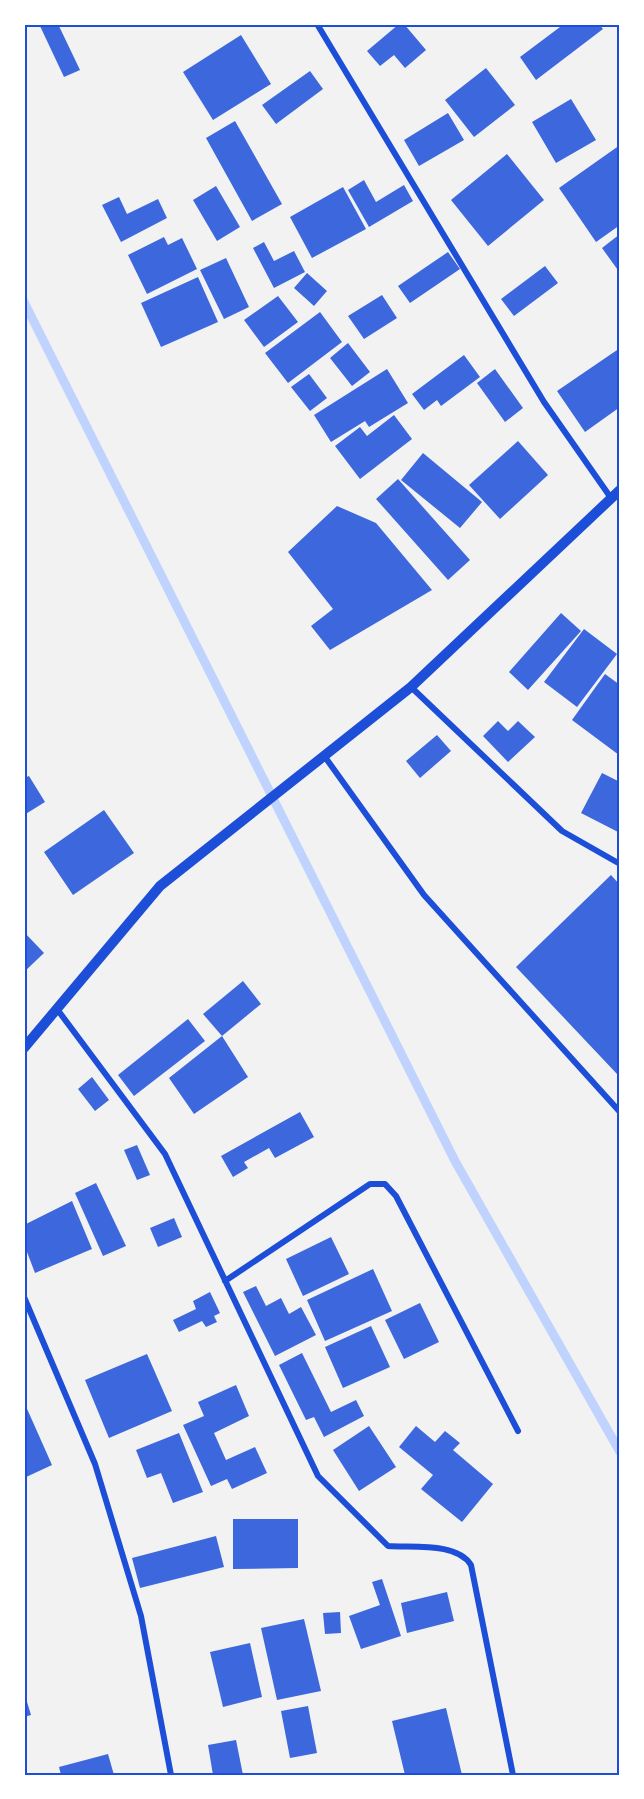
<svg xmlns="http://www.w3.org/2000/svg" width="644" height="1799" viewBox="0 0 644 1799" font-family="Montserrat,sans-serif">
<rect width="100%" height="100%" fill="#f2f2f2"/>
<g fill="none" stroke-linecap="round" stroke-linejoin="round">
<path stroke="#bfd3fe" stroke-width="9" d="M 24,302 L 455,1161 L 620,1452"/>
</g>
<path fill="#3d67dc" d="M 45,24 L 58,24 L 80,70 L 64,77 L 40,26 Z
M 399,24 L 404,24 L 426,50 L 405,68 L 394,55 L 380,66 L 367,51 Z
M 564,24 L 599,24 L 603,29 L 536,80 L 520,57 Z
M 241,35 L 271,84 L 213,120 L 183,72 Z
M 486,68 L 515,105 L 474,137 L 445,100 Z
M 310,71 L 323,89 L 276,124 L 262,105 Z
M 571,99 L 596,140 L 556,163 L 532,122 Z
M 448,113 L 464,140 L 419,166 L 404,140 Z
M 235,121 L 282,204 L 252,221 L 206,138 Z
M 620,145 L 620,225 L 596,242 L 559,188 Z
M 507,154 L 544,200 L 488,246 L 451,200 Z
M 364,180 L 376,202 L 404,185 L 413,201 L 369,227 L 348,190 Z
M 216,186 L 240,227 L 217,241 L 193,200 Z
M 343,187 L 366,229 L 312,258 L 290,217 Z
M 119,197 L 127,214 L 158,199 L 167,218 L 121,242 L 102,205 Z
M 620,234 L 620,273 L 602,248 Z
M 164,237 L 168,245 L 182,238 L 197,269 L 147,294 L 128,255 Z
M 264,242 L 274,261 L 294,251 L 305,272 L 274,288 L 253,248 Z
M 448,252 L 460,269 L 410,303 L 398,286 Z
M 226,258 L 249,307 L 224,319 L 200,270 Z
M 545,266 L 558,283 L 514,316 L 501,299 Z
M 307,273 L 327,291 L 314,306 L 294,288 Z
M 198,277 L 218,322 L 161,347 L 141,303 Z
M 382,295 L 397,318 L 364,339 L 348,316 Z
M 278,296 L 298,322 L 264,347 L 244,320 Z
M 320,312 L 342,342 L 288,383 L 265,353 Z
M 348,343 L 370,372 L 352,386 L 330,358 Z
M 620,348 L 620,407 L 585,432 L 557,391 Z
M 464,355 L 480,377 L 441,406 L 437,400 L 424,410 L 412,394 Z
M 387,369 L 408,403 L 369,427 L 365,421 L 331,442 L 314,415 Z
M 495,369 L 523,408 L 505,422 L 477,383 Z
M 309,374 L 327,398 L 310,411 L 291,387 Z
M 394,415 L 412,439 L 360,479 L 335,446 L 360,427 L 367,436 Z
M 518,441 L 548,475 L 500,519 L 469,485 Z
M 423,453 L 482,502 L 460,528 L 401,480 Z
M 398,479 L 470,560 L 448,580 L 376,499 Z
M 337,506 L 376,523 L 432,590 L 330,650 L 311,626 L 333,609 L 288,552 Z
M 561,613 L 581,631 L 528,690 L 509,672 Z
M 584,629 L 617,654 L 577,707 L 544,682 Z
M 605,674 L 620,685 L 619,755 L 572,720 Z
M 498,721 L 508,731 L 518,721 L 535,737 L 508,762 L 483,736 Z
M 437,735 L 451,751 L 420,778 L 406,761 Z
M 602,773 L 620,782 L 620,833 L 581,813 Z
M 29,776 L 45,802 L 24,815 L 24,778 Z
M 104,810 L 134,853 L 73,895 L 44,852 Z
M 611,875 L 620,885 L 620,1071 L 617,1074 L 516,967 Z
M 24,932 L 44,953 L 24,972 Z
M 243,981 L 261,1004 L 222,1036 L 203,1014 Z
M 188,1019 L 205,1041 L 134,1096 L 118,1075 Z
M 222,1036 L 248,1077 L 194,1114 L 169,1078 Z
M 92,1077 L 109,1100 L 95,1111 L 78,1089 Z
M 300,1112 L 314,1137 L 275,1158 L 269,1148 L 244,1162 L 248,1168 L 233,1177 L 221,1156 Z
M 137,1145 L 150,1175 L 137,1180 L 124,1150 Z
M 96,1183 L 126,1246 L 103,1256 L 75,1193 Z
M 72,1201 L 92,1249 L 35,1273 L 24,1244 L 24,1225 Z
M 174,1218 L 182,1237 L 158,1247 L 150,1228 Z
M 331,1237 L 349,1274 L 303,1296 L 286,1259 Z
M 373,1269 L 392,1311 L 325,1341 L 307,1300 Z
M 256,1286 L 266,1306 L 281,1298 L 289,1314 L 301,1307 L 316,1335 L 275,1356 L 243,1292 Z
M 210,1292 L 220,1313 L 214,1316 L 217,1322 L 206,1327 L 202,1321 L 179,1332 L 173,1320 L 196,1309 L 193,1301 Z
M 420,1303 L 439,1342 L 404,1359 L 385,1320 Z
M 371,1326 L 390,1367 L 343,1388 L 325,1347 Z
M 302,1353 L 331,1412 L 356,1400 L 364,1416 L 324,1437 L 314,1417 L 306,1420 L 279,1365 Z
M 147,1354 L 172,1411 L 109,1438 L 85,1380 Z
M 236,1385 L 249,1416 L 214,1433 L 226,1460 L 255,1447 L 267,1473 L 232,1489 L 227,1479 L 211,1486 L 183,1425 L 204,1416 L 198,1402 Z
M 24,1402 L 52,1465 L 24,1478 Z
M 369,1426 L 396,1467 L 359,1491 L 333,1450 Z
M 416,1426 L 435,1442 L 445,1431 L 460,1443 L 453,1450 L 493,1484 L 462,1522 L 421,1489 L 433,1475 L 399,1447 Z
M 179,1433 L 203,1492 L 173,1503 L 161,1473 L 147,1478 L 136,1450 Z
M 233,1519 L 298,1519 L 298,1568 L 233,1569 Z
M 216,1536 L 224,1567 L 140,1588 L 132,1558 Z
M 382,1579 L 401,1636 L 361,1649 L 349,1616 L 380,1605 L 372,1582 Z
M 447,1592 L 454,1621 L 407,1633 L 401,1603 Z
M 340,1612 L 341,1633 L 325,1634 L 323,1613 Z
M 304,1619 L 321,1691 L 277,1700 L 261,1628 Z
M 250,1643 L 262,1697 L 223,1707 L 210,1652 Z
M 24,1692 L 31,1715 L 24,1717 Z
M 308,1706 L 317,1753 L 290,1758 L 281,1711 Z
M 446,1708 L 462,1775 L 405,1775 L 392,1721 Z
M 236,1740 L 243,1775 L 213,1775 L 208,1745 Z
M 108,1754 L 114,1775 L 61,1775 L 59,1767 Z"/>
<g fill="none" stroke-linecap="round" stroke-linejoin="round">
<path stroke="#1d4ed8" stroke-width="6" d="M 317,24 L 544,402 L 611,498
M 411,687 L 562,831 L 620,864
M 325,757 L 424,895 L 620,1112
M 57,1009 L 165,1154 L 318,1476 L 388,1546 C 413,1548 457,1542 471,1565 L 513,1775
M 225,1281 L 370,1184 L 385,1184 L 396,1196 L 518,1431
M 24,1297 L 95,1464 L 141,1616 L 171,1775"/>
<path stroke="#1d4ed8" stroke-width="10" d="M 24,1048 L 160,886 L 411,687 L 620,490"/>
</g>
<rect width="644" height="1799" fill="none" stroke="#ffffff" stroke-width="51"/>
<rect x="26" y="26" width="592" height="1748" fill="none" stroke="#1d4ed8" stroke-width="2"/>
</svg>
